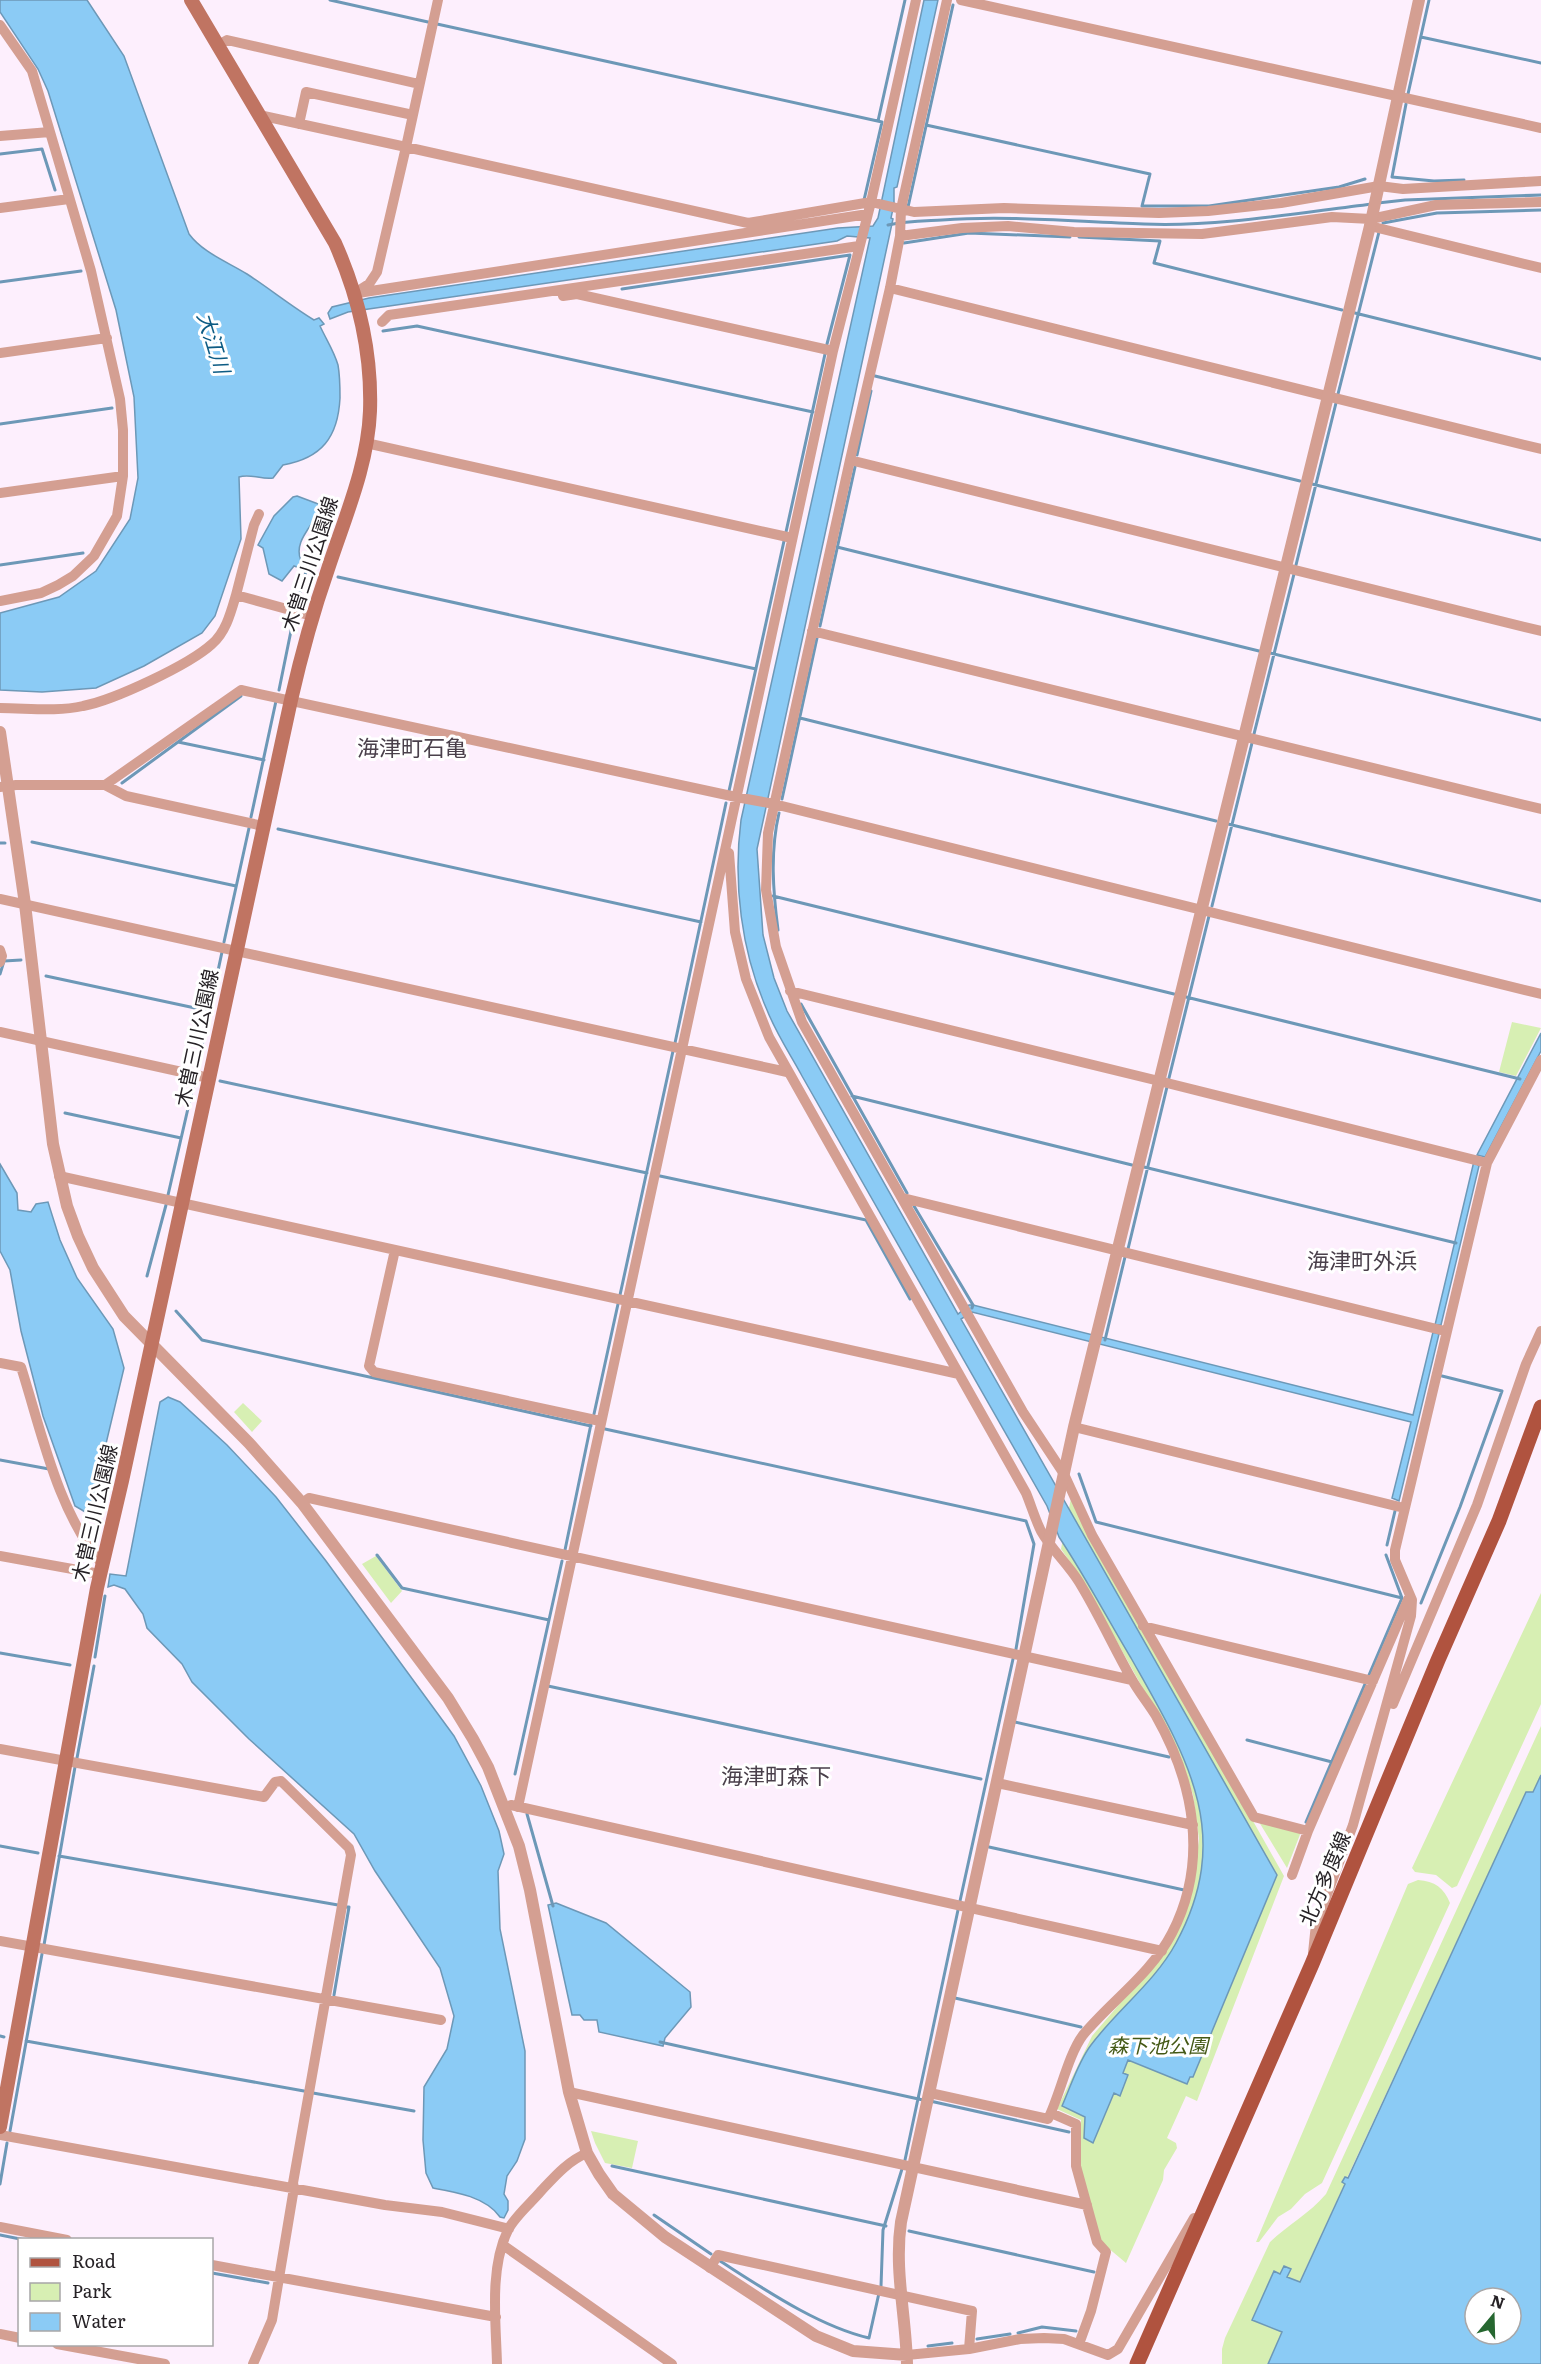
<svg xmlns="http://www.w3.org/2000/svg" width="1541" height="2364" viewBox="0 0 1541 2364" font-family="Literata,'Noto Sans JP',serif">
<rect width="100%" height="100%" fill="#fdeffd"/>
<path fill="#d7efb3" d="M 1512,1022 L 1541,1028 L 1516,1076 L 1499,1072 Z
M 243,1403 L 262,1421 L 252,1432 L 234,1412 Z
M 1071,1498 L 1284,1876 L 1197,2101 L 1186,2096 L 1167,2138 L 1176,2143 L 1177,2148 L 1164,2170 L 1163,2180 L 1126,2263 L 1101,2242 L 1079,2166 L 1081,2120 L 1057,2109 L 1092,2036 L 1165,1951 L 1195,1872 L 1199,1839 L 1193,1795 L 1180,1755 L 1082,1579 L 1061,1549 Z
M 376,1556 L 402,1591 L 391,1603 L 362,1564 Z
M 1541,1593 L 1541,1704 L 1457,1886 L 1452,1888 L 1436,1875 L 1415,1872 L 1412,1868 Z
M 1541,1726 L 1541,1775 L 1533,1792 L 1526,1792 L 1347,2178 L 1345,2177 L 1343,2182 L 1345,2183 L 1299,2283 L 1287,2277 L 1290,2269 L 1280,2274 L 1274,2271 L 1252,2320 L 1282,2332 L 1268,2364 L 1222,2364 L 1222,2349 L 1225,2338 L 1270,2242 C 1288,2225 1310,2213 1326,2194 Z
M 1259,1822 L 1301,1832 L 1287,1868 Z
M 1418,1880 C 1435,1881 1444,1888 1450,1903 L 1322,2183 L 1305,2194 L 1291,2209 L 1278,2217 L 1259,2242 L 1256,2242 L 1408,1884 Z
M 591,2131 L 638,2141 L 632,2168 L 605,2163 L 595,2143 Z"/>
<path fill="#8bcbf5" stroke="#6d98b7" stroke-width="1.5" fill-rule="evenodd" d="M 0,0 L 87,0 L 124,56 L 189,234 C 203,253 228,262 247,274 C 270,289 291,306 314,320 L 319,318 L 324,324 L 320,326 C 326,339 334,351 338,365 C 340,376 340,386 340,398 C 338,437 322,458 283,465 L 273,478 C 262,480 250,473 239,477 L 241,539 L 215,616 L 202,633 L 144,666 L 96,688 L 42,692 L 0,690 L 0,613 L 59,597 L 96,571 L 130,519 L 138,478 L 134,397 L 116,310 L 48,91 L 38,69 L 0,12 Z
M 924,0 L 938,0 L 897,187 L 894,188 L 894,204 L 891,218 L 893,219 L 757,849 L 763,935 L 774,978 L 787,1011 L 958,1314 L 969,1305 L 973,1305 L 1413,1415 L 1433,1332 L 1439,1334 L 1399,1501 L 1392,1498 L 1411,1422 L 972,1312 L 961,1319 L 1277,1875 L 1193,2077 L 1190,2077 L 1187,2084 L 1128,2060 L 1123,2073 L 1128,2075 L 1120,2096 L 1114,2093 L 1093,2143 L 1084,2138 L 1085,2117 L 1062,2106 C 1071,2086 1078,2062 1091,2045 C 1117,2010 1155,1982 1176,1943 C 1236,1833 1185,1754 1131,1658 C 1107,1618 1085,1576 1059,1537 L 1047,1506 L 802,1076 C 790,1054 776,1033 767,1010 C 741,951 733,883 741,820 L 870,238 L 847,236 L 837,241 L 348,312 L 330,319 L 328,313 L 332,307 L 369,298 L 838,228 L 873,226 L 878,218 Z
M 297,496 L 321,505 C 317,524 292,539 301,561 L 312,567 L 311,572 L 294,566 L 282,581 L 269,574 L 263,548 L 258,545 L 274,516 L 293,497 Z
M 1541,1033 L 1541,1051 L 1485,1157 L 1477,1155 Z
M 1474,1161 L 1479,1166 L 1441,1325 L 1435,1325 Z
M 0,1164 L 17,1193 L 18,1210 L 31,1212 L 36,1204 L 48,1202 L 60,1240 L 77,1278 L 113,1329 L 124,1368 L 90,1511 L 87,1513 L 75,1506 L 43,1416 L 21,1331 L 10,1270 L 0,1251 Z
M 168,1397 L 180,1402 L 227,1445 L 276,1497 L 326,1561 L 454,1736 L 481,1786 L 499,1831 L 504,1854 L 498,1871 L 500,1929 L 525,2051 L 525,2139 L 517,2161 L 507,2176 L 504,2194 L 508,2201 L 508,2210 L 504,2218 L 500,2217 C 486,2197 456,2192 433,2188 L 426,2173 L 423,2140 L 424,2087 L 447,2049 L 454,2016 L 440,1968 L 375,1871 L 354,1834 L 249,1739 L 192,1682 L 182,1664 L 147,1628 L 143,1614 L 125,1589 L 114,1585 L 108,1587 L 110,1574 L 126,1576 L 160,1402 Z
M 1541,1775 L 1541,2364 L 1268,2364 L 1282,2332 L 1252,2320 L 1274,2271 L 1280,2274 L 1284,2266 L 1291,2269 L 1287,2277 L 1300,2282 L 1345,2184 L 1342,2182 L 1345,2177 L 1348,2178 L 1526,1792 L 1533,1792 ZM 1475,2298 L 1511,2298 L 1511,2334 L 1475,2334 Z
M 556,1903 L 606,1923 L 690,1992 L 691,2007 L 665,2038 L 663,2046 L 599,2032 L 597,2020 L 584,2020 L 580,2015 L 572,2015 L 548,1905 Z"/>
<g fill="none" stroke-linecap="round" stroke-linejoin="round">
<path stroke="#6d98b7" stroke-width="3" d="M 330,0 L 428,22
M 437,24 L 882,122 L 864,200
M 1421,37 L 1541,63
M 1408,94 L 1429,0
M 1406,104 L 1392,177 L 1434,181 L 1464,180
M 878,121 L 905,0
M 926,125 L 1150,174 L 1142,206 L 1209,206 L 1339,187 L 1365,179
M 0,154 L 42,149 L 55,190
M 1378,203 L 1405,200 L 1541,195
M 908,207 L 953,5
M 1383,223 L 1437,213 L 1541,210
M 888,225 C 906,221 924,221 942,220 C 1010,215 1076,222 1144,224 C 1219,227 1297,213 1372,204
M 1079,237 L 1160,241 L 1154,263 L 1342,310
M 904,243 L 969,233 L 1070,237
M 0,282 L 81,271
M 622,289 L 850,255 L 827,344
M 1355,313 L 1541,359
M 383,331 L 417,326 L 813,412
M 875,376 L 1300,481
M 1338,394 L 1379,232
M 0,424 L 112,408
M 857,455 L 871,391
M 1312,484 L 1541,540
M 786,532 L 825,354
M 837,547 L 1259,651
M 0,565 L 83,553
M 1296,565 L 1336,403
M 338,577 L 756,669
M 296,607 L 307,568
M 820,626 L 855,467
M 1270,653 L 1541,720
M 279,690 L 294,616
M 241,696 L 178,742 L 264,760
M 800,718 L 1216,821
M 1254,734 L 1294,574
M 122,783 L 178,742
M 729,791 L 784,541
M 782,799 L 817,638
M 251,817 L 276,701
M 1228,824 L 1541,901
M 278,829 L 701,922
M 32,842 L 236,886
M 0,843 L 5,843
M 773,896 L 1174,994
M 1212,906 L 1252,743
M 778,930 C 773,891 770,852 779,813
M 224,942 L 249,828
M 0,974 L 4,961 L 21,960
M 46,976 L 209,1011
M 1186,997 L 1520,1079
M 801,1004 L 907,1193
M 675,1043 L 726,803
M 197,1069 L 222,952
M 1169,1078 L 1209,916
M 220,1081 L 647,1173
M 852,1096 L 1132,1165
M 65,1113 L 181,1138
M 1144,1167 L 1456,1243
M 660,1176 L 866,1220 L 910,1299
M 168,1195 L 195,1078
M 914,1206 L 973,1305 L 972,1308
M 1128,1249 L 1167,1087
M 147,1276 L 166,1205
M 620,1295 L 673,1051
M 176,1311 L 202,1340 L 591,1426
M 1105,1340 L 1125,1257
M 594,1414 L 618,1304
M 605,1429 L 1026,1521 L 1034,1544 L 1016,1649
M 0,1460 L 49,1469
M 1079,1474 L 1096,1522 L 1402,1598
M 1387,1545 L 1395,1511
M 565,1550 L 591,1424
M 377,1555 L 402,1588 L 549,1620
M 1421,1603 L 1460,1507 L 1502,1391 L 1442,1376
M 0,1653 L 70,1665
M 95,1657 L 105,1596
M 1369,1675 L 1402,1598 L 1386,1555
M 548,1686 L 981,1779
M 1015,1722 L 1169,1757
M 1247,1740 L 1332,1762
M 77,1758 L 94,1666
M 515,1774 L 562,1561
M 527,1814 L 553,1906
M 1306,1822 L 1365,1684
M 0,1846 L 38,1853
M 989,1847 L 1184,1890
M 59,1856 L 338,1905
M 960,1901 L 1013,1659
M 44,1945 L 75,1767
M 334,1995 L 349,1907 L 346,1907
M 955,1998 L 1081,2027
M 0,2036 L 4,2037
M 26,2041 L 304,2091
M 660,2042 L 923,2100
M 313,2093 L 414,2111
M 930,2101 L 1069,2132
M 10,2131 L 42,1954
M 905,2160 L 958,1910
M 612,2166 L 886,2226
M 0,2184 L 7,2143
M 654,2215 L 711,2254
M 909,2231 L 1094,2272
M 0,2235 L 25,2240
M 720,2261 C 764,2289 818,2326 869,2338 L 879,2293
M 212,2273 L 268,2283
M 881,2286 L 883,2230 L 902,2169
M 1018,2333 L 1042,2327 L 1076,2331
M 977,2339 L 1010,2334
M 928,2346 L 952,2343"/>
<path stroke="#d49f92" stroke-width="10" d="M 947,0 L 901,209 L 900,236 L 890,288 L 850,460 L 768,833 L 766,890 L 776,947 L 802,1022 L 1023,1412 L 1064,1474 L 1092,1535 L 1254,1817 L 1308,1831
M 961,0 L 1541,128
M 0,25 L 32,71 L 91,271 L 120,399 L 123,430 L 123,476 L 117,516 L 94,556 L 73,576 L 58,585 L 41,593 L 0,601
M 218,45 L 227,40 L 419,84
M 259,115 L 406,147 L 438,0
M 299,124 L 306,92 L 413,115
M 0,136 L 50,132
M 0,208 L 69,199
M 1370,226 L 1541,268
M 900,236 L 962,228 L 1008,226 L 1074,232 L 1202,234 L 1332,217 L 1371,219 L 1436,205 L 1541,202
M 890,288 L 1541,449
M 355,293 L 369,284 L 377,272 L 406,147 L 748,223 L 871,202 L 916,0
M 358,293 L 868,214
M 563,296 L 577,294 L 833,351
M 382,322 L 389,315 L 859,246
M 0,353 L 107,338
M 366,443 L 792,538
M 850,460 L 1541,631
M 0,493 L 123,476
M 236,595 L 254,525 L 259,514
M 812,631 L 1541,809
M 0,708 C 27,708 57,712 83,706 C 114,700 189,665 212,644 C 226,632 231,612 236,595 L 312,616
M 105,785 L 126,796 L 263,826
M 0,787 L 16,785 L 105,785 L 241,690 L 736,797 L 774,804 L 1541,994
M 729,853 L 735,932 L 746,979 L 769,1037 L 1026,1493 C 1031,1505 1035,1519 1041,1531 C 1051,1549 1068,1564 1079,1582 C 1098,1613 1113,1646 1131,1678 C 1138,1691 1148,1703 1156,1716 C 1194,1783 1209,1861 1172,1933 C 1151,1974 1112,2000 1083,2035 C 1068,2055 1060,2095 1048,2119 L 930,2093
M 0,899 L 787,1072
M 0,950 L 2,956 L 0,962
M 790,991 L 1159,1081 L 1487,1163
M 0,1032 L 209,1078
M 59,1176 L 959,1374
M 903,1198 L 1445,1331
M 395,1250 L 369,1366 L 374,1372 L 600,1421
M 0,1363 L 21,1367 C 42,1433 57,1510 102,1564
M 1074,1427 L 1404,1508
M 302,1503 L 309,1498 L 1132,1680
M 0,1556 L 100,1574
M 1143,1626 L 1373,1681
M 1393,1704 L 1477,1505 L 1526,1364 L 1541,1331
M 0,1749 L 264,1797 L 275,1782 L 281,1781 L 349,1848 L 351,1855 L 293,2183 L 294,2188 L 272,2320 L 253,2364
M 997,1783 L 1193,1825
M 511,1805 L 1162,1951
M 518,1807 L 833,351 L 871,202 L 914,212 L 1004,208 L 1159,213 L 1208,211 L 1281,203 L 1379,186 L 1403,189 L 1541,181
M 1292,1875 L 1308,1831 L 1410,1595
M 0,1941 L 441,2020
M 1313,1953 L 1316,1924 L 1353,1825 L 1411,1616 L 1412,1600 L 1395,1560 L 1395,1550 L 1487,1163 L 1541,1060
M 569,2092 L 1087,2205
M 1051,2113 L 1076,2124 L 1076,2166 L 1097,2242 L 1106,2252 L 1091,2311 L 1079,2344
M 0,2135 L 385,2205 L 442,2212 L 509,2229
M 0,2227 L 67,2240
M 503,2245 L 672,2364
M 212,2265 L 496,2317
M 710,2268 L 718,2255 L 972,2311 L 969,2349
M 0,2334 L 20,2338
M 57,2344 L 165,2364
M 907,2355 L 969,2349 L 1020,2339 L 1044,2338 L 1064,2339 L 1108,2355 L 1118,2349 L 1194,2218
M 497,2364 C 496,2322 489,2269 508,2230 C 515,2216 531,2203 541,2191 C 555,2176 568,2161 587,2153"/>
<path stroke="#d49f92" stroke-width="12" d="M 0,732 L 25,904 L 53,1144 L 67,1206 L 78,1236 L 93,1268 L 124,1316 L 249,1443 L 302,1503 L 448,1698 L 473,1739 L 488,1767 L 519,1846 L 530,1890 L 569,2092 L 587,2153 L 599,2174 L 613,2194 L 665,2237 L 816,2336 L 853,2351 L 907,2355
M 907,2364 C 906,2316 894,2270 901,2222 L 1074,1427 L 1370,226 L 1419,0"/>
<path stroke="#c07462" stroke-width="14" d="M 0,2127 L 97,1588 L 122,1481 L 291,700 C 301,656 313,612 328,569 C 345,517 368,465 370,411 C 372,351 359,297 335,243 L 191,0"/>
<path stroke="#b0533f" stroke-width="15" d="M 1137,2364 L 1312,1964 L 1438,1660 L 1499,1521 L 1541,1407"/>
</g>
<g text-anchor="middle" stroke-width="6" stroke-linejoin="round" paint-order="stroke">
<g font-size="20" fill="#262226" stroke="#fff">
<text transform="translate(310 564) rotate(-72)" y="7">木曽三川公園線</text>
<text transform="translate(197 1038) rotate(-78)" y="7">木曽三川公園線</text>
<text transform="translate(95 1513) rotate(-77)" y="7">木曽三川公園線</text>
<text transform="translate(1325 1879) rotate(-67)" y="7">北方多度線</text>
</g>
<g font-size="20" font-style="italic" fill="#445916" stroke="#fff">
<text x="1158" y="2053">森下池公園</text>
</g>
<g font-size="21" font-style="italic" fill="#0e5c84" stroke="#fff">
<text transform="translate(213 343) rotate(73)" y="7">大江川</text>
</g>
<g font-size="22" fill="#4a404b" stroke="#fff">
<text x="412" y="756">海津町石亀</text>
<text x="1362" y="1269">海津町外浜</text>
<text x="776" y="1784">海津町森下</text>
</g>
</g>
<rect x="18" y="2238" width="195" height="108" fill="#ffffff" stroke="#a8a7a8" stroke-width="1.5"/>
<rect x="30" y="2258" width="30" height="9" fill="#b0533f" stroke="#a8a7a8" stroke-width="1.5"/>
<text x="72" y="2268" font-size="18" fill="#262226">Road</text>
<rect x="30" y="2283" width="30" height="18" fill="#d7efb3" stroke="#a8a7a8" stroke-width="1.5"/>
<text x="72" y="2298" font-size="18" fill="#262226">Park</text>
<rect x="30" y="2313" width="30" height="18" fill="#8bcbf5" stroke="#a8a7a8" stroke-width="1.5"/>
<text x="72" y="2328" font-size="18" fill="#262226">Water</text>
<g transform="translate(1493 2316) rotate(19)"><circle r="28" fill="#ffffff" stroke="#a8a7a8" stroke-width="1.5"/>
<path d="M0-4.5L10 22L0 15L-10 22Z" fill="#266730"/>
<text y="-9" font-size="16" font-weight="bold" text-anchor="middle" fill="#262226">N</text>
</g>
</svg>
